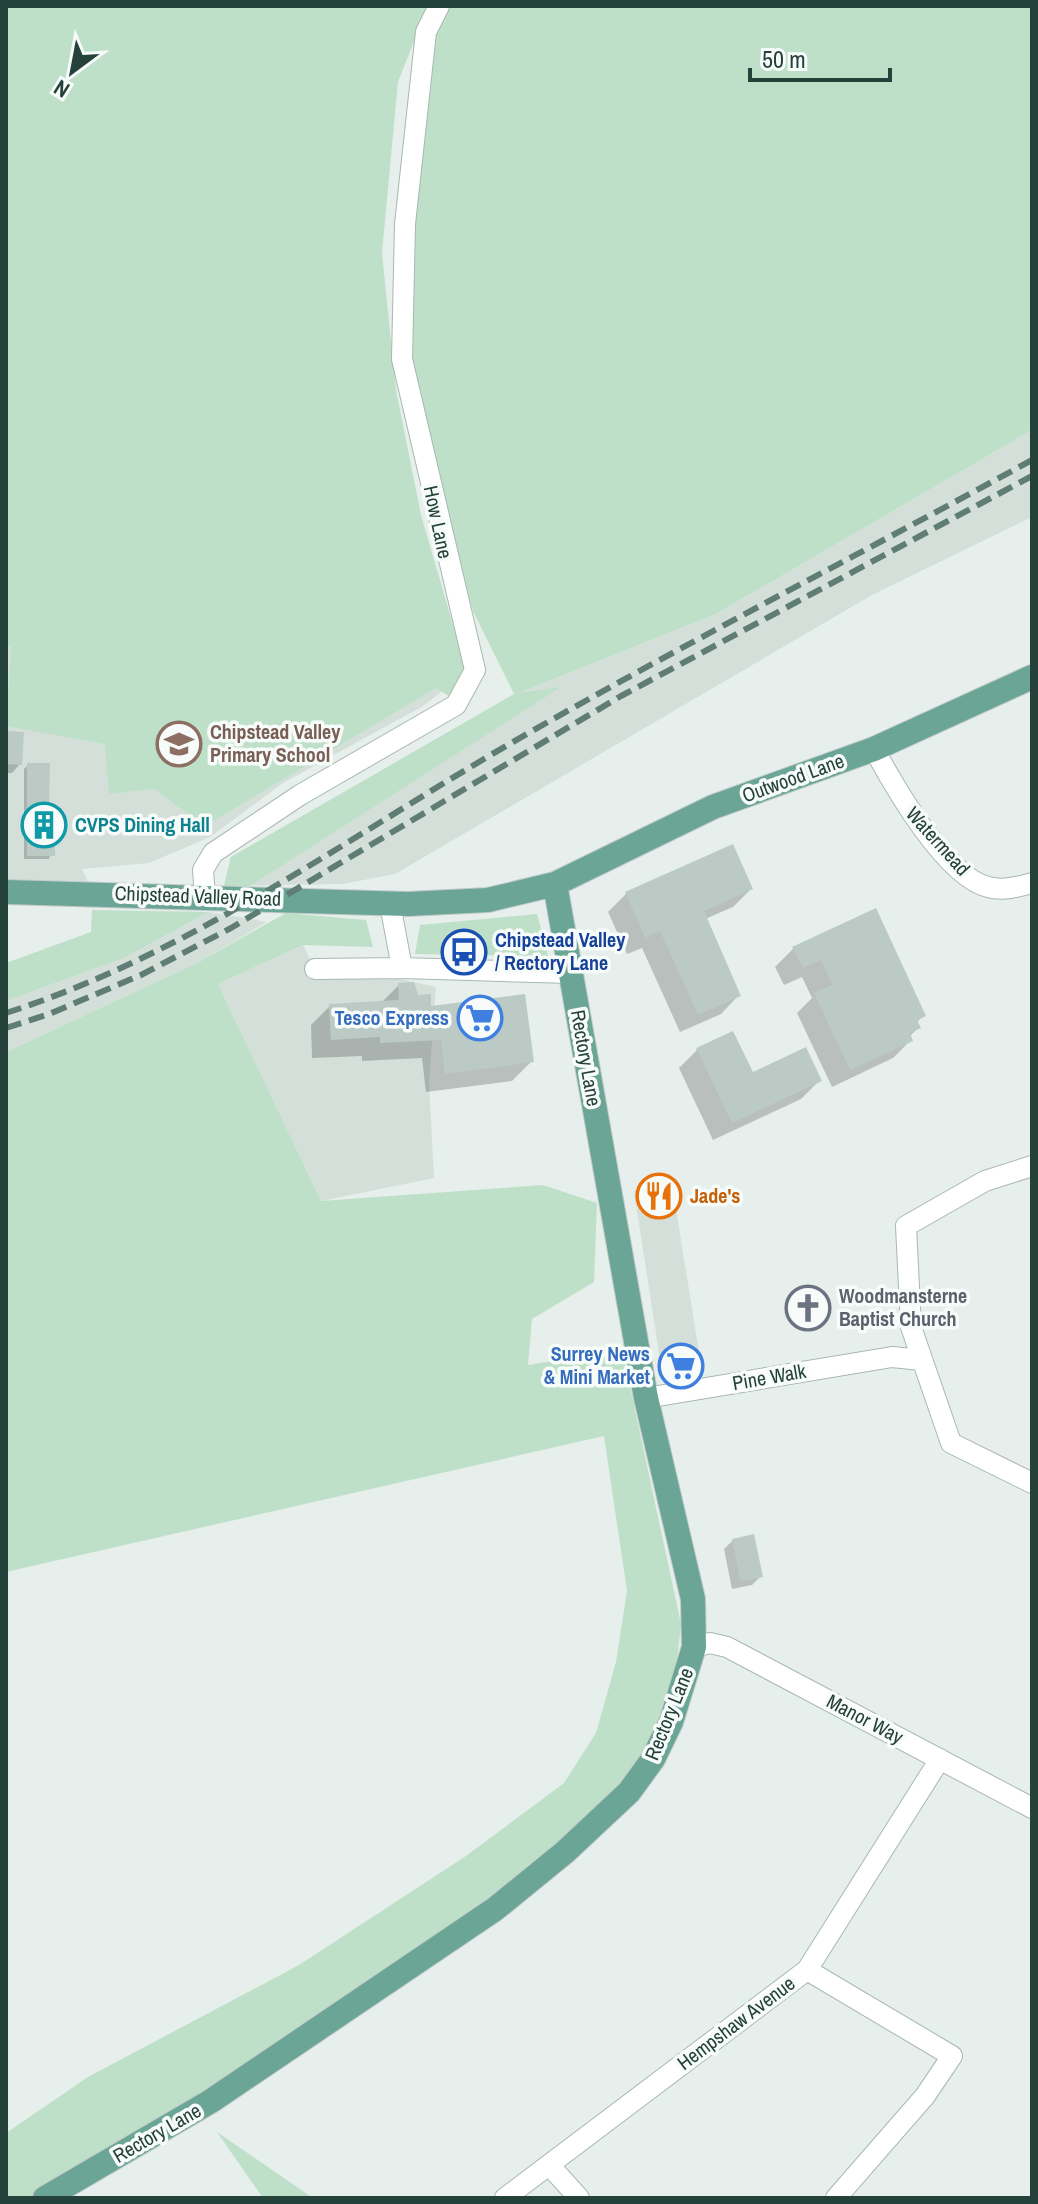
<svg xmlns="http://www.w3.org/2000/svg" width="1038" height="2204" viewBox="0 0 1038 2204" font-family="'Archivo Narrow',sans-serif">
<rect width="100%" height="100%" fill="#e6efeb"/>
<path fill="#d4dfda" d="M 1032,430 L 1032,517 L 872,595 L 395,874 L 343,884 L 224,886 L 231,857 L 514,695 L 716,614 Z
M 435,572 L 460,677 L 423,706 L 283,783 L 210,837 L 149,863 L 82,869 L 93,892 L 6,892 L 6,616 Z
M 209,912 L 267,922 L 197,963 L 6,1052 L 6,1001 L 124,958 Z
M 303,945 L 310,959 L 436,987 L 429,1083 L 434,1178 L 321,1201 L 218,984 Z
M 671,1178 L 702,1371 L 663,1379 L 634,1191 Z"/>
<path fill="#bfe0c8" d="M 6,6 L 428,6 L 398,82 L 382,253 L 396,390 L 421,515 L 465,666 L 449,696 L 436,688 L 205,826 L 154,789 L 109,794 L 105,744 L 6,726 L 11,647 L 6,645 Z
M 439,6 L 1032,6 L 1032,430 L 716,614 L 519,693 L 561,687 L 250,886 L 224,886 L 231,857 L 514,694 L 473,611 L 402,359 L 405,224 Z
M 92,910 L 209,912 L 124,958 L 6,1001 L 6,963 L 91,932 Z
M 286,913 L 366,920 L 373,947 L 303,945 L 218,984 L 321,1201 L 543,1185 L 597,1203 L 594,1282 L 532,1319 L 528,1365 L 622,1349 L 681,1624 L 676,1671 L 659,1726 L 632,1773 L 575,1831 L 494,1899 L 195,2103 L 28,2198 L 6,2198 L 6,2133 L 88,2077 L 299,1965 L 466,1856 L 564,1783 L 596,1733 L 616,1662 L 627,1591 L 604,1436 L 6,1572 L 6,1052 L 197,963 Z
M 537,914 L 548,956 L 415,954 L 420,925 Z
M 217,2132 L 313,2198 L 263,2198 Z"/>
<path fill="#0003" d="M 6,733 L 20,764 L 12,773 L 6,773 Z
M 28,765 L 60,840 L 53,844 L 49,859 L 24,859 L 24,769 Z
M 751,889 L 733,907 L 705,919 L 739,995 L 721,1014 L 680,1032 L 642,948 L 627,954 L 608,912 L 626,894 Z
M 875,911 L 924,1015 L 916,1023 L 918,1028 L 909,1037 L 911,1040 L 893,1058 L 832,1087 L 797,1013 L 812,998 L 802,977 L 784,985 L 775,967 L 794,948 Z
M 399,985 L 429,1008 L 531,1062 L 512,1081 L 426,1092 L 422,1058 L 362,1061 L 362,1056 L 312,1058 L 311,1025 L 330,1006 L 381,1003 Z
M 698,1049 L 752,1075 L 819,1081 L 801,1099 L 713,1140 L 679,1068 Z
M 733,1540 L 761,1576 L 752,1585 L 732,1589 L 724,1549 Z"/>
<path fill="#bbcac4" d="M 6,731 L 24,732 L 22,765 L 6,764 Z
M 27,763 L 50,763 L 49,808 L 62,808 L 62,841 L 55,841 L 55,856 L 27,856 Z
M 733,844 L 753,889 L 704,911 L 741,996 L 698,1015 L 660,931 L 645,938 L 625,892 Z
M 876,908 L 926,1016 L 917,1020 L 921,1028 L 910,1033 L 913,1041 L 850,1070 L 814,993 L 832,985 L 821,960 L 803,968 L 792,947 Z
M 414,982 L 418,995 L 431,994 L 431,1006 L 525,994 L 534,1062 L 445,1074 L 441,1040 L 380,1043 L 380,1037 L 331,1040 L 329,1004 L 399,1000 L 398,983 Z
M 733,1031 L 753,1072 L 806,1047 L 822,1081 L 732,1123 L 696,1048 Z
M 754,1534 L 763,1577 L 740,1581 L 732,1539 Z"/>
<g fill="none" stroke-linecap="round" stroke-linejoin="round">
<g stroke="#a8b8b2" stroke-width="22">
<path id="minor" d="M 874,749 C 894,786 946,877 988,887 C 1003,891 1018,887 1032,883
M 205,896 L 203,870 L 213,853 L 300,795 L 456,705 L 475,670 L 402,359 L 405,224 L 426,32 L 439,6
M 390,904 L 402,968
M 315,969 L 402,968 L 571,973
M 1032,1166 L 985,1181 L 906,1226 L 911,1327 L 951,1443 L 1032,1483
M 646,1398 L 892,1357 L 922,1360
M 694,1647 L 710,1643 L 727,1647 L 1032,1808
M 807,1970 L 952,2056 L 925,2096 L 836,2198
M 549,2165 L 579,2198
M 505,2198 L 807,1970 L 940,1759"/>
</g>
<g stroke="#c2cac8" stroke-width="26">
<path id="major" d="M 6,892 L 408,904 L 488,900 L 555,884 L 713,807 L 874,749 L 1032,677
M 45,2198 L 211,2101 L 495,1909 L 565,1852 L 629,1792 L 653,1759 L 671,1722 L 694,1647 L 693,1599 L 646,1398 L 555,884"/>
</g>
<use href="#minor" stroke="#fff" stroke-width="20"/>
<use href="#major" stroke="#6aa596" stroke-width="24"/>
<path stroke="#5f7d75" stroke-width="6" stroke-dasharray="16 8" stroke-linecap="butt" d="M 6,1013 C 187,955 343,841 506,746 C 679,646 857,556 1032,460
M 6,1028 L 49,1014 L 141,975 L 231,928 L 621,696 L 1032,476"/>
</g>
<defs>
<g id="school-ring" transform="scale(2.3)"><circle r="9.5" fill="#f7fbf9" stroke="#8d6e63" stroke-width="1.5"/><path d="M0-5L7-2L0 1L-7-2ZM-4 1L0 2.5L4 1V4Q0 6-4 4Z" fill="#8d6e63"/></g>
<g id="building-ring" transform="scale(2.3)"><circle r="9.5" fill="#f7fbf9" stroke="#0f9aa8" stroke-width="1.5"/><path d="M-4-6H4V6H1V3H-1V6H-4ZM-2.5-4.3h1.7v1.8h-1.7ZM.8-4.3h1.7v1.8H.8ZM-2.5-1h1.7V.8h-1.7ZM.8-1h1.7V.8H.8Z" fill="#0f9aa8"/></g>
<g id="bus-ring" transform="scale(2.3)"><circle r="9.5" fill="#f7fbf9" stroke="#1a4fb4" stroke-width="1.5"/><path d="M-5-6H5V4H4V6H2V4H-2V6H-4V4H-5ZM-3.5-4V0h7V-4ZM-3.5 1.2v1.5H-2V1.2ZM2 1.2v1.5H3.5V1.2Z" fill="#1a4fb4"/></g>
<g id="supermarket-ring" transform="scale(2.3)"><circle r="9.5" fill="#f7fbf9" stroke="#3f7fe0" stroke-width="1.5"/><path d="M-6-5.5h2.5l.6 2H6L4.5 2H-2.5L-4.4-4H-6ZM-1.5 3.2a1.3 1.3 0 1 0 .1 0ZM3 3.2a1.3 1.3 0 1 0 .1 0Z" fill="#3f7fe0"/></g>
<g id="restaurant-ring" transform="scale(2.3)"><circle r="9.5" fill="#f7fbf9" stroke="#e8710a" stroke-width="1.5"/><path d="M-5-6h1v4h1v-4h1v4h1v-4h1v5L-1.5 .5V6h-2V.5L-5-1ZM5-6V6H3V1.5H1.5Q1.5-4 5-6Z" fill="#e8710a"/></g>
<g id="church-ring" transform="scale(2.3)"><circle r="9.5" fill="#f7fbf9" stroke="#6b7280" stroke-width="1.5"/><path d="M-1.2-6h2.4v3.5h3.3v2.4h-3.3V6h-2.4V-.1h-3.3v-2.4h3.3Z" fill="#6b7280"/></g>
</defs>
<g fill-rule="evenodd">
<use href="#school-ring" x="179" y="744"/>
<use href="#building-ring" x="44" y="825"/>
<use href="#bus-ring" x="464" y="952"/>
<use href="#supermarket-ring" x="480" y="1018"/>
<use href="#restaurant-ring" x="659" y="1196"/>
<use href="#church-ring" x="808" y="1308"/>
<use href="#supermarket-ring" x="681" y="1366"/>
</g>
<g text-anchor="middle" stroke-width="7" stroke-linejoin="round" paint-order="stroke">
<g font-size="20" fill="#24423a" stroke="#f7fbf9">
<text transform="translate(438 522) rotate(78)" y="7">How Lane</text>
<text transform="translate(793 778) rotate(-20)" y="7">Outwood Lane</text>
<text transform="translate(938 841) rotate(48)" y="7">Watermead</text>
<text transform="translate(198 896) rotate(2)" y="7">Chipstead Valley Road</text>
<text transform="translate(586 1058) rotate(80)" y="7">Rectory Lane</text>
<text transform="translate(769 1377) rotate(-10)" y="7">Pine Walk</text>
<text transform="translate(669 1714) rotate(-68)" y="7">Rectory Lane</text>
<text transform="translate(865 1719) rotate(28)" y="7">Manor Way</text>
<text transform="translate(736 2023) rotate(-37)" y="7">Hempshaw Avenue</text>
<text transform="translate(157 2133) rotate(-30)" y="7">Rectory Lane</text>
</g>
<g font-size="20" font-weight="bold" fill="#785e54" stroke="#f7fbf9" text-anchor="start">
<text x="210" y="739">Chipstead Valley<tspan x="210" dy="23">Primary School</tspan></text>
</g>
<g font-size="20" font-weight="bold" fill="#0d838f" stroke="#f7fbf9" text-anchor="start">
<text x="75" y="832">CVPS Dining Hall</text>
</g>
<g font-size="20" font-weight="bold" fill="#164399" stroke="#f7fbf9" text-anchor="start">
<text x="495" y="947">Chipstead Valley<tspan x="495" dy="23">/ Rectory Lane</tspan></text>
</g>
<g font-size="20" font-weight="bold" fill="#366cbe" stroke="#f7fbf9" text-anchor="end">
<text x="449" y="1025">Tesco Express</text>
<text x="650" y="1361">Surrey News<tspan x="650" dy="23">&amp; Mini Market</tspan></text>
</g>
<g font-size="20" font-weight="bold" fill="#c56008" stroke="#f7fbf9" text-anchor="start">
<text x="690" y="1203">Jade's</text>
</g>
<g font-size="20" font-weight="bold" fill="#5b616d" stroke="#f7fbf9" text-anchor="start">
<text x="839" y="1303">Woodmansterne<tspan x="839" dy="23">Baptist Church</tspan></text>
</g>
</g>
<rect width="1038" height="2204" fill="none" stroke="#24423a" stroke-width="16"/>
<g transform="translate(72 72) rotate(212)" stroke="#f7fbf9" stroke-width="6" paint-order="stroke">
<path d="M0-6L14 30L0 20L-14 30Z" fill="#24423a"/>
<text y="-12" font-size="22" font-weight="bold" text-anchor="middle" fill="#24423a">N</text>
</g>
<path d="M750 68v12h140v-12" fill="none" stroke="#24423a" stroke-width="4"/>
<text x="762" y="68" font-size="24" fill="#24423a" stroke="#f7fbf9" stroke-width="6" paint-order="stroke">50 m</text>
</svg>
